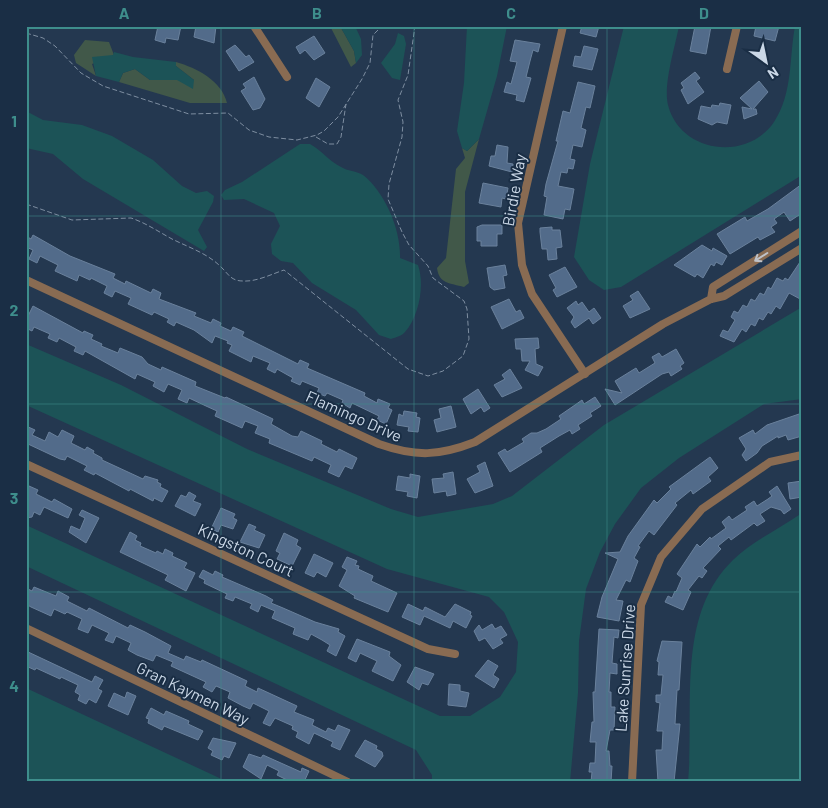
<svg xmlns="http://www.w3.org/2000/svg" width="828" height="808" viewBox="0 0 828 808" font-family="Barlow,sans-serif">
<rect width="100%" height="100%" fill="#243850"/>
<path fill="#415849" d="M 330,26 L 340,26 L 354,51 L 356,63 L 351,67 Z
M 85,40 L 109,42 L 114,55 L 92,64 L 96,76 L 76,63 L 74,55 Z
M 176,62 C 197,68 222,81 227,103 L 190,103 L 119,82 L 123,73 L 135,69 L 150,80 L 194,80 L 176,66 Z
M 479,139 L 465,192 L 465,261 L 469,283 L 464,287 C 450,283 439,284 437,268 L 446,258 L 456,169 L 465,158 L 462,148 L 467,151 Z"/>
<path fill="#1c5357" d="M 340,26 L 355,26 L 361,39 L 362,55 L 356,63 L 354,51 Z
M 467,26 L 507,26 L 497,76 L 479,139 L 467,151 L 462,148 L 457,131 L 464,83 Z
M 624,26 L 679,26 C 675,47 663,85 668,105 C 680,153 747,162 774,122 C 793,93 789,59 795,26 L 802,26 L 802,175 L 621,287 L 604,290 L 589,280 L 574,257 L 590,164 Z
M 398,33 L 404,36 L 406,44 L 400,80 L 392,78 L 381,63 L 395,44 Z
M 114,52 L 133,57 L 176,62 L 176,66 L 194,80 L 193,89 L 177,80 L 150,80 L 135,69 L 123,73 L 119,82 L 96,76 L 92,57 L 113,55 Z
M 26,111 L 43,120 L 82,125 L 112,136 L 153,160 L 182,186 L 196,193 L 207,191 L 214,196 L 213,202 L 198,230 L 207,247 L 204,251 L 83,179 L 53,154 L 26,148 Z
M 300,144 L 310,144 C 321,150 329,161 341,167 C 347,171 357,171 363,175 C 385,192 401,230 400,258 L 418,265 C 425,285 419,316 405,332 C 402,336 396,337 391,339 L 379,335 L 356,310 L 312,283 L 293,263 L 281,261 L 272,254 L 271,244 L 280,226 L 274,213 L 244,199 L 224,200 L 221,195 L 225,190 L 242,182 Z
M 802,307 L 802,399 L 764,404 L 679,458 L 641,488 L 615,524 L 600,552 L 586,589 L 579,641 L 578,693 L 570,782 L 432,782 L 432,775 L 416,750 L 26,566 L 26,525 L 440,716 L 470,716 L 500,697 L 516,672 L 518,642 L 504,612 L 489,597 L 387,569 L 26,405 L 26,344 L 121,385 L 247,449 L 391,509 L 418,517 L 493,504 L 512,496 L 604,425 Z
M 802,513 L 802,782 L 688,782 C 695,708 675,616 733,560 C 753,541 779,529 802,513 Z
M 26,688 L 228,782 L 26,782 Z"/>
<path fill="#526b8a" stroke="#6a819c" d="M 158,26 L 181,26 L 178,40 L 166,38 L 165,43 L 155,40 Z
M 196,26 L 216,26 L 214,43 L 194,37 Z
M 582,26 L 599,26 L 596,37 L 580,33 Z
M 695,26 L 711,26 L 706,54 L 690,51 Z
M 756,26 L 779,26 L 775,41 L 754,36 Z
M 314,36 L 325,53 L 314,60 L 305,50 L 300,54 L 296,47 Z
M 515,40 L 540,44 L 538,52 L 533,50 L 530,61 L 526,77 L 531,78 L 524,102 L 516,100 L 517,95 L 504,92 L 507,82 L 511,84 L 517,62 L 510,61 Z
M 235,45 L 246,57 L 249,55 L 254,62 L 239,71 L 226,51 Z
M 584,46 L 598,49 L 592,70 L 573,66 L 575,56 L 581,57 Z
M 695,72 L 700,78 L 696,81 L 704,92 L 688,104 L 681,90 L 684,88 L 681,83 Z
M 254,77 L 265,99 L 260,108 L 253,110 L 241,91 L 246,88 L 243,84 Z
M 316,78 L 330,87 L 319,107 L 306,98 Z
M 759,81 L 768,92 L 753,109 L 756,109 L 757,114 L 744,119 L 742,107 L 752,109 L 740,98 Z
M 578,82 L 595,86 L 590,108 L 586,107 L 581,128 L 586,130 L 582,147 L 573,145 L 570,159 L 575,160 L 573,169 L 568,168 L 567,173 L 561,172 L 558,186 L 574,189 L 570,210 L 565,209 L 563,219 L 544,215 L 547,197 L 544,196 L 546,184 L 558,141 L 556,141 L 563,111 L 570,113 Z
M 720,103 L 731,105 L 727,124 L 717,122 L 712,125 L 698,119 L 701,106 L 711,108 L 712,105 L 719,106 Z
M 497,145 L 508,147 L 507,163 L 513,164 L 512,172 L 489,166 L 491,156 L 495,156 Z
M 483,183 L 508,188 L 506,199 L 502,198 L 501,207 L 479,203 Z
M 802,184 L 802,213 L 790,221 L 784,212 L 774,219 L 777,223 L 771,227 L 775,232 L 760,240 L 758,237 L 730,254 L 717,234 L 745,217 L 747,221 L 768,209 Z
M 482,225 L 502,225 L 502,234 L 497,234 L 497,246 L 481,246 L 481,241 L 477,241 L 477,227 Z
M 552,227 L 552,230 L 560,230 L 562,247 L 556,248 L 557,259 L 548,260 L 547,249 L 542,249 L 540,232 L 540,228 Z
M 33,235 L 70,256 L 115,274 L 113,278 L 125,284 L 126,281 L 151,293 L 153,289 L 161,293 L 159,299 L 196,313 L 194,316 L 211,323 L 213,319 L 221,323 L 220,326 L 231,331 L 233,327 L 244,332 L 242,336 L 298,364 L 300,360 L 309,364 L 307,368 L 365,393 L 364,396 L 377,403 L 378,399 L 390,404 L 388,408 L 392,410 L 386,424 L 377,420 L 379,416 L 352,403 L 350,408 L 342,403 L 343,400 L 327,393 L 325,396 L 317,393 L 319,388 L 302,381 L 300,385 L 291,381 L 293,378 L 277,369 L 275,373 L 267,369 L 270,363 L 253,356 L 251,362 L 229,351 L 232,345 L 227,343 L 228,341 L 215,336 L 212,343 L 194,330 L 176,322 L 174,326 L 167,322 L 169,319 L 154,312 L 152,315 L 128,304 L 131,298 L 115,291 L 112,297 L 104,293 L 107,286 L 91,278 L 90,280 L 79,275 L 77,281 L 55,271 L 58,265 L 40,256 L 37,263 L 29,259 L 33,250 L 26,247 L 26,236 L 31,239 Z
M 702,245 L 712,251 L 713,248 L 727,256 L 722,265 L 716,262 L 714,266 L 711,264 L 703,278 L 697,274 L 695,277 L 674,265 Z
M 802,259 L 802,300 L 789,293 L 780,309 L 776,306 L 771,314 L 768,312 L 763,320 L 759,318 L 755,326 L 751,324 L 746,332 L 742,329 L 734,342 L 720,336 L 723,330 L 728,332 L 735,320 L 731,317 L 734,311 L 738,313 L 743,305 L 747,307 L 751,299 L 755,301 L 760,293 L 764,295 L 768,287 L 771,289 L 777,278 L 783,281 L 785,278 L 788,280 Z
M 505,265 L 507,275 L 503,276 L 505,288 L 494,290 L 490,287 L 487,268 Z
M 565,267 L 577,287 L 557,297 L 553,290 L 556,288 L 549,275 Z
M 638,291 L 650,309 L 630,318 L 623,306 L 633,300 L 630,296 Z
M 509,299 L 516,312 L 520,310 L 524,318 L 502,329 L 491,307 Z
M 576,301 L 578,305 L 582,302 L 589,312 L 594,308 L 601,318 L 593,324 L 589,318 L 575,328 L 571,322 L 574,317 L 567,308 Z
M 33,306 L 83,333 L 84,331 L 93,335 L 91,339 L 102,344 L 101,346 L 118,353 L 120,348 L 142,357 L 148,364 L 161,370 L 162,367 L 196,382 L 195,386 L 225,398 L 226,397 L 273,419 L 271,424 L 292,436 L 298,437 L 301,431 L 322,441 L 321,444 L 337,452 L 339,449 L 357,458 L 352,469 L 345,466 L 339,477 L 328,472 L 331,465 L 314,457 L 312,461 L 269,443 L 270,439 L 255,433 L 258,426 L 245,421 L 242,428 L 215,416 L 217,411 L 206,406 L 189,398 L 187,403 L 178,399 L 182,390 L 168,384 L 164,392 L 153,386 L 155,382 L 137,374 L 135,379 L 85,351 L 83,355 L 74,351 L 76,347 L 59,338 L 57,342 L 48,338 L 50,334 L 34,327 L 32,331 L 26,328 L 26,320 Z
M 538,338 L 539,348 L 535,349 L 536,364 L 543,367 L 538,376 L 525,370 L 530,361 L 522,361 L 521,349 L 516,349 L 515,339 Z
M 676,349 L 684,363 L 680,366 L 682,369 L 671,376 L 669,372 L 662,374 L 615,405 L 605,389 L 622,393 L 615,381 L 636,368 L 639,373 L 655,363 L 652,357 L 659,353 L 662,357 Z
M 510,369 L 522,388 L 502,397 L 494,385 L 505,379 L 502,375 Z
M 478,389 L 490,408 L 484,412 L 481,407 L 471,414 L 463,399 Z
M 595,397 L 601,406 L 590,413 L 592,416 L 578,425 L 580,429 L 572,434 L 570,430 L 559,436 L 540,448 L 542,452 L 510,472 L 498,453 L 505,449 L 507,452 L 524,442 L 522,439 L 531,433 L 537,433 L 546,429 L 561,419 L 559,416 L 575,405 L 582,400 L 584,404 Z
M 451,406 L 456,427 L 437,432 L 434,420 L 441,418 L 439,409 Z
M 404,411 L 417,413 L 416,417 L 420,418 L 418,432 L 408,431 L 409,427 L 397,425 L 399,414 L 403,416 Z
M 802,413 L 802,436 L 788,440 L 786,435 L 778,438 L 778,436 L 762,446 L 757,453 L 746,461 L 742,455 L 746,449 L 739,438 L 753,430 L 755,434 L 767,425 Z
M 26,426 L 35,430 L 32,435 L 45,441 L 49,432 L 58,437 L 62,430 L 74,436 L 71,443 L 85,450 L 87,447 L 94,451 L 93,453 L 102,458 L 102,460 L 143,479 L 145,476 L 158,480 L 157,482 L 161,484 L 160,487 L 168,491 L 162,502 L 154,498 L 153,501 L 130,489 L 129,491 L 95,473 L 94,475 L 84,470 L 87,466 L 67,456 L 65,460 L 60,459 L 28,444 L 26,448 Z
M 710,457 L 718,468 L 708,477 L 711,481 L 693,494 L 691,490 L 675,503 L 677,505 L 654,535 L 649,531 L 638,546 L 640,547 L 634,558 L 638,561 L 630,582 L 626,580 L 616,600 L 623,601 L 619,621 L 597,617 L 602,597 L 618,559 L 605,553 L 620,552 L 628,536 L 654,500 L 657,503 L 671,489 L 669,487 Z
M 485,462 L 493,486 L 475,493 L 467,479 L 480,472 L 477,466 Z
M 453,472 L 456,494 L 447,496 L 446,491 L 434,493 L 432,479 L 444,478 L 443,474 Z
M 410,474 L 420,476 L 417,498 L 407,496 L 408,492 L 396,490 L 398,476 L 410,478 Z
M 802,481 L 802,497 L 790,499 L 788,483 Z
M 29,486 L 38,490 L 36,494 L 52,502 L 54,499 L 72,509 L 68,518 L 44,507 L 40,515 L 34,512 L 32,517 L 26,518 L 26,492 Z
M 777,486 L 791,509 L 784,514 L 781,510 L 771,507 L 760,514 L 765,521 L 757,526 L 754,523 L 731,540 L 729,537 L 718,546 L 721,549 L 703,568 L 707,571 L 702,578 L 699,576 L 688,590 L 691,592 L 683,610 L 665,602 L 668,596 L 672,598 L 675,591 L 676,592 L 682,578 L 677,574 L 697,544 L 700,547 L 710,537 L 711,539 L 726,528 L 722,522 L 729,516 L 732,520 L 747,510 L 745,507 L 754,501 L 757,506 L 768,499 L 772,496 L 769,492 Z
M 189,492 L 196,496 L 193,501 L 201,504 L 195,516 L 175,506 L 181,495 L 186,497 Z
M 221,508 L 235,514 L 233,518 L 237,520 L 233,529 L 221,525 L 218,532 L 211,529 Z
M 82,510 L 99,518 L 86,543 L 69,532 L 71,526 L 80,530 L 85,518 L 79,515 Z
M 249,524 L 256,527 L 254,530 L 265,535 L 259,548 L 240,542 Z
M 130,532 L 137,536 L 135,540 L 141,543 L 140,546 L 156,553 L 157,551 L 163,554 L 165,549 L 173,553 L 172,556 L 187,563 L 184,568 L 195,573 L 186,591 L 165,580 L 168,575 L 120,552 Z
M 284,533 L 298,540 L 296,545 L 301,548 L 292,566 L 277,559 L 280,553 L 276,551 Z
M 314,554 L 333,563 L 326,577 L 317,572 L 314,577 L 305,573 Z
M 347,557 L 357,561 L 355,565 L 359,566 L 358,569 L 373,576 L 371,581 L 397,593 L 388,612 L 354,598 L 355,596 L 339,586 L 347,570 L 342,567 Z
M 203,570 L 213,575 L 215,571 L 223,575 L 222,577 L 266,596 L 273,600 L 271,603 L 283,608 L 315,622 L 339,629 L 338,632 L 345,636 L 336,656 L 327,651 L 330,645 L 322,640 L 311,634 L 308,640 L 293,634 L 295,628 L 272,618 L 275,611 L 261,605 L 258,612 L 250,608 L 252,604 L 235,597 L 233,601 L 225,598 L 227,594 L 204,583 L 205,580 L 199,577 Z
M 34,587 L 56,596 L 58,591 L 69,597 L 67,601 L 87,611 L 89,608 L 128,628 L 130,625 L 145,632 L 171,646 L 168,653 L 184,660 L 186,656 L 201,662 L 202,660 L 247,681 L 245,686 L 257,692 L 258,688 L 297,706 L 294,712 L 314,720 L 312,725 L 326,732 L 328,728 L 335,731 L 338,725 L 350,730 L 340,750 L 331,746 L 333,742 L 314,733 L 309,744 L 296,737 L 298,732 L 292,729 L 293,726 L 275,718 L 270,726 L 263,723 L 269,711 L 253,703 L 250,709 L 243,706 L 228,698 L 230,692 L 216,686 L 212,692 L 203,687 L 206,682 L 171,666 L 173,662 L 156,655 L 153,661 L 137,655 L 128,650 L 131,643 L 116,636 L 113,643 L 105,640 L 109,633 L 92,625 L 88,633 L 78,629 L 82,619 L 67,612 L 65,614 L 54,609 L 51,616 L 31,607 L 26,604 L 26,588 L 32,591 Z
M 408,604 L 423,611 L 425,607 L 445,617 L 455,604 L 471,612 L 470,615 L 472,616 L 466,628 L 453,621 L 450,628 L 424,616 L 420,625 L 402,617 Z
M 492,624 L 495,629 L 501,626 L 507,635 L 500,639 L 503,643 L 493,649 L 485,638 L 479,641 L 474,631 L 479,625 L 482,630 Z
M 599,629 L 619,630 L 618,638 L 614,637 L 612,663 L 617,664 L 617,674 L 610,673 L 609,692 L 611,692 L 611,707 L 615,707 L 614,730 L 610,730 L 606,751 L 609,751 L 610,766 L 612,766 L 611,782 L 591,782 L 592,772 L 589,772 L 590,763 L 595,763 L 596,742 L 590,742 L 592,722 L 594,722 L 593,692 L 595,692 Z
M 357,639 L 390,652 L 389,656 L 401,665 L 393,681 L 372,671 L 377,661 L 360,653 L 356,662 L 348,658 Z
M 662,641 L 682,642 L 679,690 L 677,690 L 675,724 L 680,724 L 674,782 L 658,782 L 656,750 L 662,750 L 663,731 L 657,731 L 660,703 L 656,702 L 656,695 L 661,695 L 663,675 L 658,675 L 659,662 L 657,661 Z
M 26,651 L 92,682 L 95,676 L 103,680 L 98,689 L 102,691 L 96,703 L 89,699 L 86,704 L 78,700 L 80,695 L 75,692 L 78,685 L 61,677 L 60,679 L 36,668 L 35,670 L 26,666 Z
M 488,660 L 498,666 L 493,675 L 499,679 L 494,688 L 475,676 Z
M 415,667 L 434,674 L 428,685 L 422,683 L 419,690 L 407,682 Z
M 449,684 L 460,685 L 460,691 L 469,693 L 466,707 L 448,705 Z
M 127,692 L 136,696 L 128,715 L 108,706 L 114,693 L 125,698 Z
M 151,708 L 164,715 L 166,711 L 189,721 L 188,724 L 203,731 L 198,740 L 164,726 L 162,730 L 148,723 L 149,719 L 146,718 Z
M 213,738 L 236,743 L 229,758 L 224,756 L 222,760 L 211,755 L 213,751 L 208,748 Z
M 365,740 L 377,746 L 376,749 L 382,752 L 383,756 L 375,767 L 355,756 Z
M 249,754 L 261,758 L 263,755 L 301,772 L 302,768 L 309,771 L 304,782 L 286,782 L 287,780 L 277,775 L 279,771 L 267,765 L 261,779 L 243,767 Z"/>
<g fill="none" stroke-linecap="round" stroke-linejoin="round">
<path stroke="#7e8ea1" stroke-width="1" stroke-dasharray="5 2.5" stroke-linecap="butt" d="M 26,33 L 43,38 L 55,46 L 81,73 L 103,86 L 189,114 L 228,113 L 249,130 L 269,137 L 297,140 L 317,135 L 324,131 L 338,117 L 362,79 L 370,63 L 373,35 L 382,26
M 316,137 L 328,144 L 337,144 L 341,137 L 346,104
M 26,204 L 72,220 L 131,218 C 146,223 159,232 172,239 C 188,247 206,253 219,265 C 228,273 230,281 243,281 C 256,282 272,274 284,270 L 408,369 L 428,376 L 443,371 L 463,356 L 469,339 L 467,309 L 464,301 L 433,278 L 428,266 L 409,245 L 402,232 L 388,199 L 389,184 L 402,137 L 403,122 L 398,100 L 408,75 L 415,26"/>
<path stroke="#896b52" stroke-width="8" d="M 254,26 L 287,77
M 563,26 L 518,223 L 522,265 L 532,294 L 585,374
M 727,69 L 737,26
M 26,280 L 379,444 C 416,457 439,456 475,442 L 663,324 L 711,299 L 724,296 L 802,248
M 711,299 L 713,287 L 802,231
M 26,464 L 428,649 L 455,654
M 26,628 L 348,782
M 632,782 L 641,605 L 661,557 L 702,509 L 770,462 L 802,455"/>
</g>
<defs><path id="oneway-shaft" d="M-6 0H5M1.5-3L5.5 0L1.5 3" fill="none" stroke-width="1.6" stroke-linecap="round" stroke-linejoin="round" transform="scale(1.25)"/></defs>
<use stroke="#bec2c9" href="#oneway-shaft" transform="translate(761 257) rotate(148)"/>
<path fill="none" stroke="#3e8e8c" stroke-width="1" stroke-opacity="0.55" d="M 221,26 L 221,782M 414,26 L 414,782M 607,26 L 607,782M 26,216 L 802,216M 26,404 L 802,404M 26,592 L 802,592"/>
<g text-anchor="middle" stroke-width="4" stroke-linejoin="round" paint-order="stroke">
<g font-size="16" fill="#cbd8e7" stroke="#1a2e45">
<text transform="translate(514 190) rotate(-80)" y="6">Birdie Way</text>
<text transform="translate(354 416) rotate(24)" y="6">Flamingo Drive</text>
<text transform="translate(246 550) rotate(25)" y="6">Kingston Court</text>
<text transform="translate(625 668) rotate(-86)" y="6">Lake Sunrise Drive</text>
<text transform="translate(193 693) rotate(26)" y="6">Gran Kaymen Way</text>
</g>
</g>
<rect width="828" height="808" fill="none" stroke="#1a2e45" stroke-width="55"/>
<g transform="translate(766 62) rotate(147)" stroke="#1a2e45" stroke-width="4" paint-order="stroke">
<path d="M0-4L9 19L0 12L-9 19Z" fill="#cbd8e7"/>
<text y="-8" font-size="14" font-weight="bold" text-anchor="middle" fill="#cbd8e7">N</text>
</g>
<rect x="28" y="28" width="772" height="752" fill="none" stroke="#3e8e8c" stroke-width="2"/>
<g font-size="16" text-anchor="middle" font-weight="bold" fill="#3e8e8c">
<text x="124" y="19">A</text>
<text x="317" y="19">B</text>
<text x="511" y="19">C</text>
<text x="704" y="19">D</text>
<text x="14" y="127">1</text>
<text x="14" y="316">2</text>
<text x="14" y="504">3</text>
<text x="14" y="692">4</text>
</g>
</svg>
